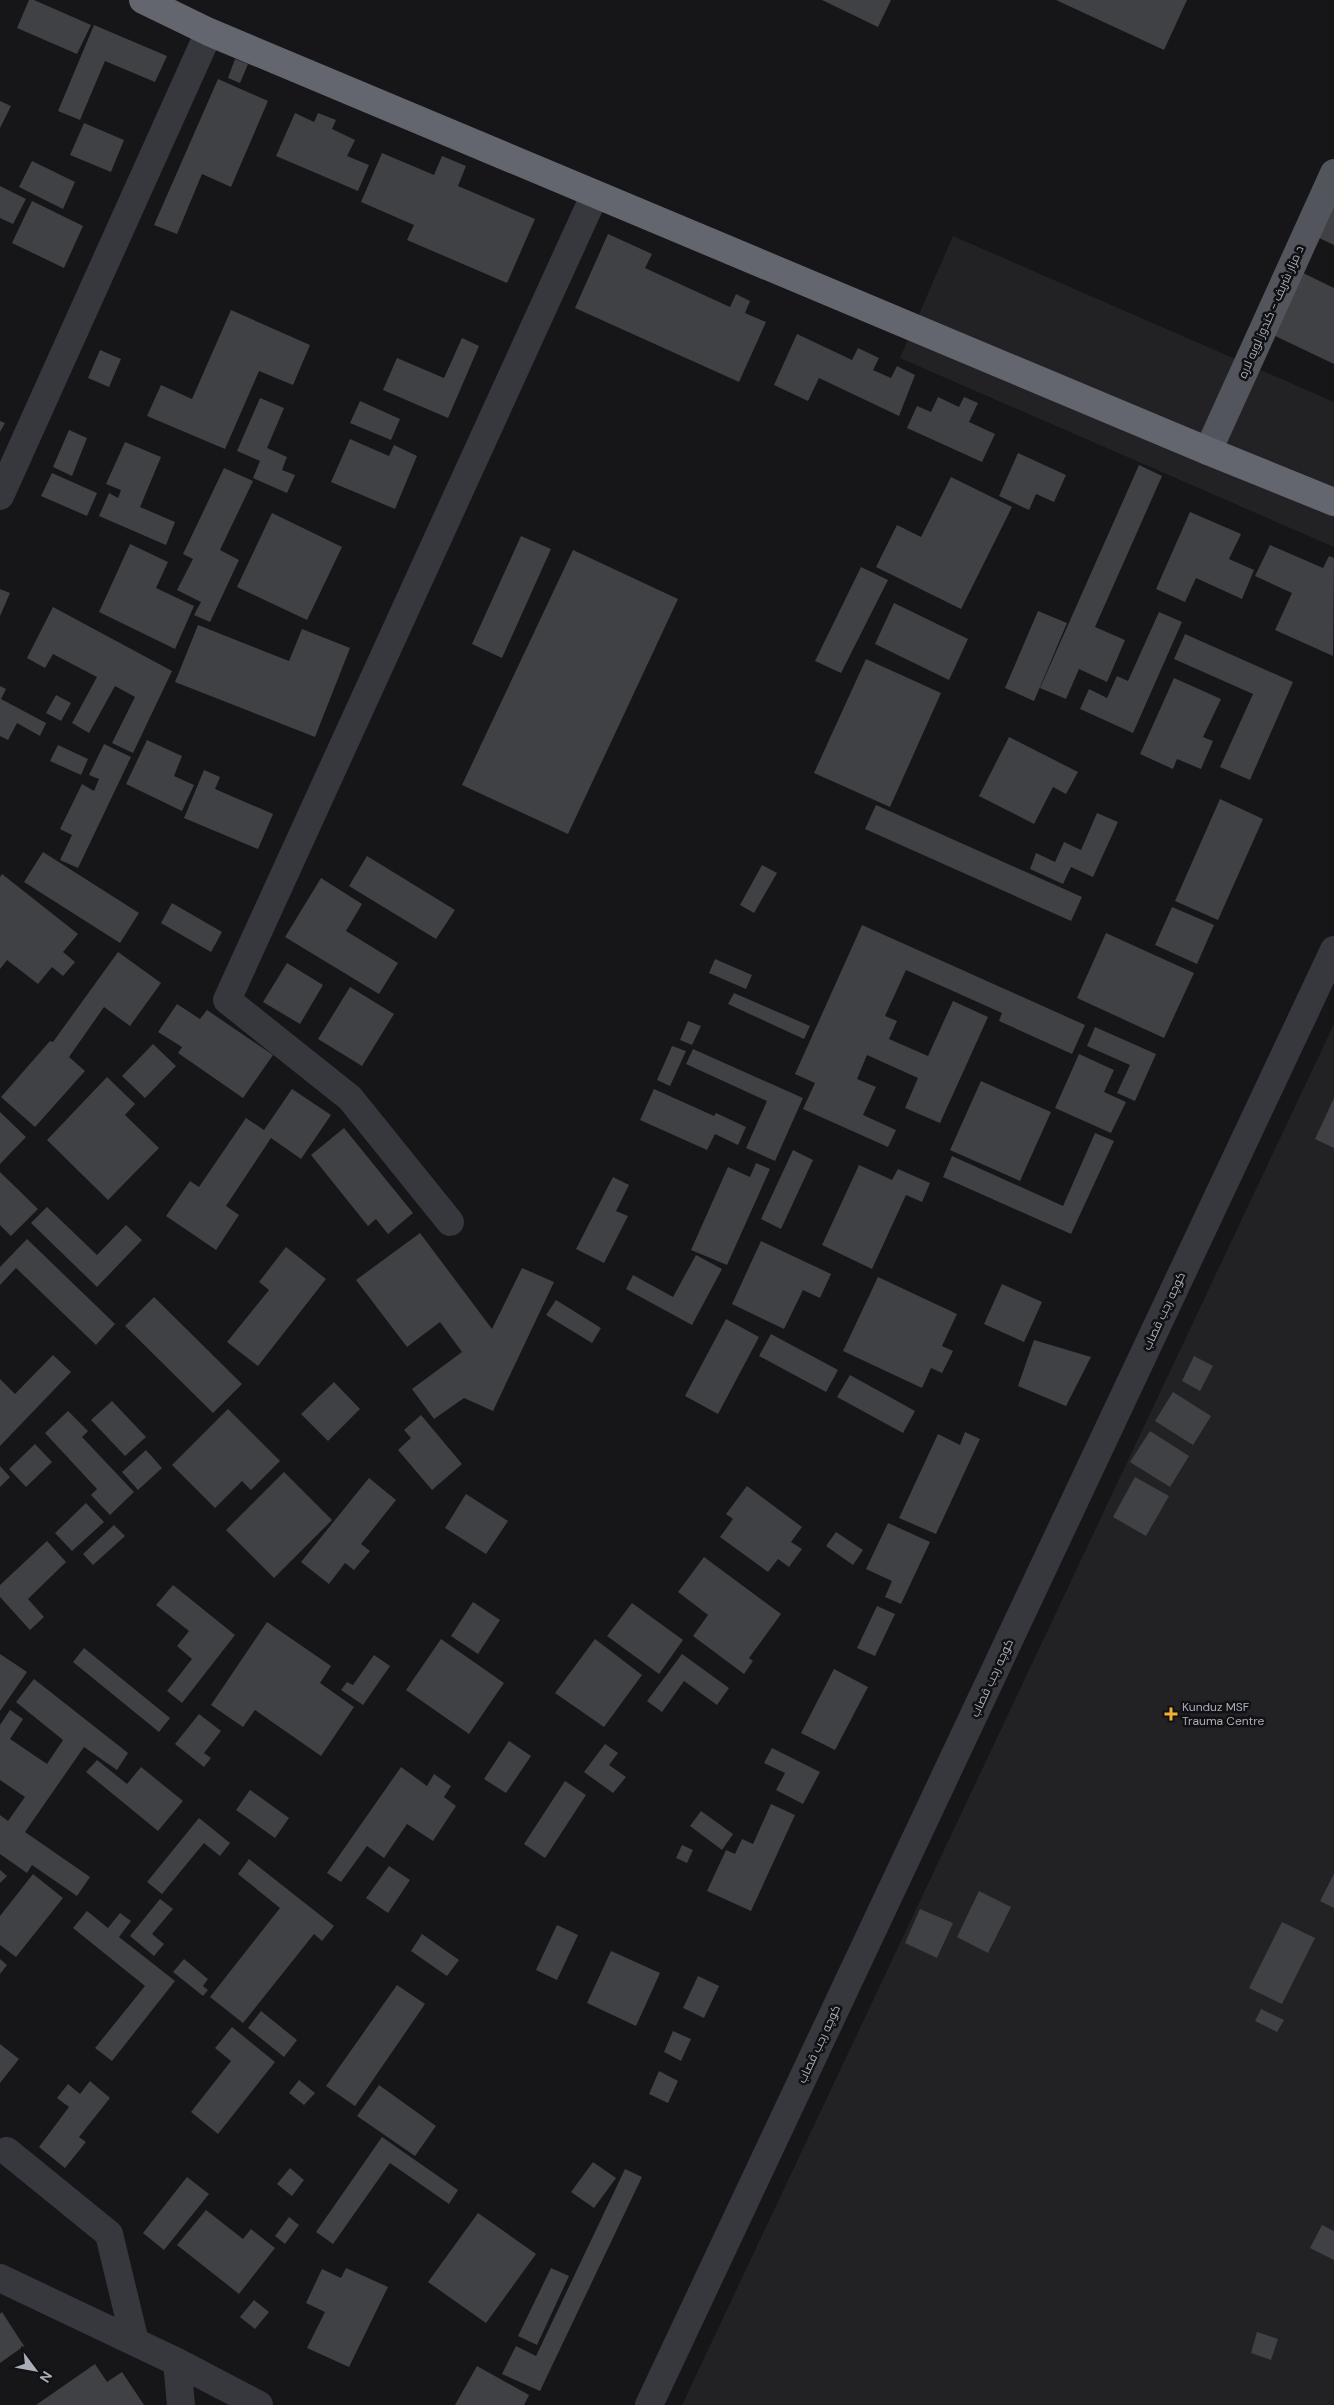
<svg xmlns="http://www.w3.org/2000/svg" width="1334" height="2405" viewBox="0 0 1334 2405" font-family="'DM Sans',Cairo,sans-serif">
<rect width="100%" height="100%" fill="#161618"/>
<path fill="#222225" d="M 953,236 L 1334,402 L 1334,547 L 900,358 Z
M 1334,1024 L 1334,2405 L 682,2405 Z"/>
<path fill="#404145" d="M 29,0 L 34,0 L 91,25 L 77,54 L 17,28 Z
M 822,0 L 891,0 L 878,27 Z
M 1056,0 L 1187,0 L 1164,50 Z
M 94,25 L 167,56 L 155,82 L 105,61 L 80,120 L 58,111 Z
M 235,59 L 248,64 L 240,83 L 228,78 Z
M 218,79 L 268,101 L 231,187 L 202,174 L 177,234 L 154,225 Z
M 0,101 L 11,106 L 0,128 Z
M 295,113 L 314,122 L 318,113 L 336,120 L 332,129 L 355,140 L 347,156 L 369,165 L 358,191 L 276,156 Z
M 84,123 L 124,140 L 111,172 L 70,155 Z
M 382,153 L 434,175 L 442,156 L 466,166 L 458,186 L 535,219 L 507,283 L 407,240 L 414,225 L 361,202 Z
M 32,161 L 75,182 L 63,209 L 19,187 Z
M 0,186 L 26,199 L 13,224 L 0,218 Z
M 1334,195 L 1334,245 L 1315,236 Z
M 32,201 L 83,226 L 64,268 L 12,243 Z
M 608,234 L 652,254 L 645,268 L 730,307 L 736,294 L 750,301 L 745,313 L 766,322 L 739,382 L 575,308 Z
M 1301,272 L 1334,288 L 1334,364 L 1271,334 Z
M 231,310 L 310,345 L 293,385 L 259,371 L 225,449 L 147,416 L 161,385 L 192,399 Z
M 797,334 L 852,360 L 858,348 L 879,358 L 873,370 L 891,378 L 897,366 L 915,375 L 899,416 L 819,378 L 808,401 L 774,385 Z
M 462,338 L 479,346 L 448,418 L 383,390 L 397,358 L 444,378 Z
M 100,350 L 121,359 L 109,387 L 88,378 Z
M 938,397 L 959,407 L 964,397 L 978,403 L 969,422 L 995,434 L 982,462 L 907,428 L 917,406 L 931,412 Z
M 260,398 L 284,408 L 267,448 L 287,457 L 282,470 L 295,475 L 287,493 L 253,478 L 260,461 L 237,451 Z
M 360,401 L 400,419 L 391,440 L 350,423 Z
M 0,421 L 5,423 L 0,432 Z
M 69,430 L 87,438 L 72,476 L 53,467 Z
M 350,439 L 389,456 L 394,445 L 417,456 L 395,509 L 331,482 Z
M 125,442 L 161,457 L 140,507 L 175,522 L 166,545 L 99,516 L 109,493 L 118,498 L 121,490 L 106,484 Z
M 1018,453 L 1066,475 L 1054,502 L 1036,494 L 1029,510 L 999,496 Z
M 1139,465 L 1162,476 L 1095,627 L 1125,640 L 1107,682 L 1079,669 L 1066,699 L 1040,688 Z
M 224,468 L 253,481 L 220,550 L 239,560 L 210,622 L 194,615 L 201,602 L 177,590 L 193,559 L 183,554 Z
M 52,473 L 97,493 L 87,516 L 41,496 Z
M 951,477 L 1012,507 L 961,609 L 876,567 L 897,525 L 921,537 Z
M 1190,512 L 1241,534 L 1229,559 L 1254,570 L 1242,599 L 1196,578 L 1185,602 L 1156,589 Z
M 272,513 L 342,547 L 307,620 L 237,587 Z
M 521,536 L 551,549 L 502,658 L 472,644 Z
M 130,544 L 168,562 L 156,588 L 194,606 L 175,649 L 99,612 Z
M 1270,545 L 1323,568 L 1329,556 L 1334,558 L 1333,656 L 1275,630 L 1292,593 L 1255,576 Z
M 573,550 L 678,599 L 568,834 L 462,785 Z
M 861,567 L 888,580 L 841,673 L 815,661 Z
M 0,589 L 10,593 L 0,616 Z
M 894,603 L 968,639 L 949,680 L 875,644 Z
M 53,607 L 172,671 L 133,753 L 112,743 L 135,697 L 115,686 L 89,733 L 72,723 L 97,677 L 53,654 L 45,668 L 27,658 Z
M 1038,611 L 1067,623 L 1034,701 L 1005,688 Z
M 1159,612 L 1182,622 L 1133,733 L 1080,709 L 1089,689 L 1107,698 L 1117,676 L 1128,681 Z
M 198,625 L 289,661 L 302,629 L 350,648 L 315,737 L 175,682 Z
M 1185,634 L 1293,682 L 1250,780 L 1220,767 L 1253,694 L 1174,659 Z
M 866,659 L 941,693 L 890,807 L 814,773 Z
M 1174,678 L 1221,699 L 1203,737 L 1213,741 L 1201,769 L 1177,759 L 1173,769 L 1140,754 Z
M 0,686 L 6,689 L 1,699 L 46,723 L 40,736 L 17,723 L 8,740 L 0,736 Z
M 56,695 L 71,703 L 61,721 L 46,713 Z
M 1009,737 L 1078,772 L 1066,794 L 1053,787 L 1034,824 L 979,796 Z
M 147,740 L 182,756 L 174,776 L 194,785 L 182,811 L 126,784 Z
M 104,744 L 131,757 L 78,868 L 60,860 L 72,835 L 60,829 L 82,784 L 94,791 L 99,779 L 89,775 Z
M 58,745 L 88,759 L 81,775 L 50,761 Z
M 204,770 L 220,777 L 215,789 L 273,814 L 258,849 L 184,818 Z
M 1220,799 L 1263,819 L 1218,920 L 1175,901 Z
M 876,805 L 1082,897 L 1071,921 L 865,829 Z
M 1097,813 L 1118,822 L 1093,877 L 1071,867 L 1063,884 L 1030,869 L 1036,853 L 1055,862 L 1064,842 L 1081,850 Z
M 43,852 L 139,913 L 120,943 L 24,882 Z
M 367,856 L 455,910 L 436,939 L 349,886 Z
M 762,865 L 777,873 L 754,913 L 740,905 Z
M 2,874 L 78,934 L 63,952 L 75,962 L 63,976 L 52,967 L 38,984 L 7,960 L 0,969 L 0,877 Z
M 321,878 L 362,904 L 346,931 L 398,963 L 379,994 L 285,937 Z
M 172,903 L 222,932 L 211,952 L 161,923 Z
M 1172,907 L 1214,925 L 1197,964 L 1155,945 Z
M 862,925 L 1085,1025 L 1072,1054 L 999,1021 L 1002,1013 L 906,970 L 885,1016 L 897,1021 L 889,1039 L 928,1056 L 953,1001 L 988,1017 L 940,1123 L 905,1108 L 918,1078 L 867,1055 L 857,1079 L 876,1087 L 863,1115 L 896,1130 L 888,1147 L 803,1109 L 815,1083 L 795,1074 Z
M 1106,933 L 1194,973 L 1164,1038 L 1077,998 Z
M 118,952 L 161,983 L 130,1026 L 104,1007 L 69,1057 L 85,1071 L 35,1127 L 1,1097 L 50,1041 L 53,1042 Z
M 715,959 L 752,975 L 746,989 L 709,973 Z
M 287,963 L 323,985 L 300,1024 L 263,1002 Z
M 350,987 L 394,1014 L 362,1066 L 318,1039 Z
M 734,993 L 810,1026 L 804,1039 L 728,1004 Z
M 177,1004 L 200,1019 L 207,1010 L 273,1055 L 243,1098 L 178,1053 L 182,1047 L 158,1032 Z
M 688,1021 L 701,1026 L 692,1045 L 680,1040 Z
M 1095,1027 L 1156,1054 L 1135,1101 L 1117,1093 L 1130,1065 L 1087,1046 Z
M 153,1044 L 176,1066 L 145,1098 L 122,1076 Z
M 672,1046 L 686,1051 L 670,1086 L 657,1080 Z
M 693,1049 L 803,1098 L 775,1161 L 746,1148 L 767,1101 L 686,1064 Z
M 1079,1054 L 1114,1070 L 1104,1092 L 1126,1102 L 1111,1133 L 1055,1108 Z
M 107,1077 L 135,1104 L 125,1115 L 159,1148 L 108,1200 L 47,1140 Z
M 981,1081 L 1051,1112 L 1020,1181 L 950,1150 Z
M 292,1089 L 331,1115 L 301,1159 L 271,1138 L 226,1206 L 239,1215 L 216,1250 L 166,1216 L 190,1181 L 199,1187 L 246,1118 L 264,1130 Z
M 654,1089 L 714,1116 L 716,1113 L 746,1127 L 738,1145 L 715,1134 L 707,1150 L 640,1120 Z
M 1334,1098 L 1334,1148 L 1315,1139 Z
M 0,1112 L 26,1137 L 0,1164 Z
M 344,1128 L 413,1213 L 388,1234 L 376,1219 L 368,1226 L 311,1155 Z
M 1095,1133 L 1114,1141 L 1071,1234 L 943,1177 L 952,1156 L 1063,1206 Z
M 793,1150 L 813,1160 L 781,1229 L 761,1219 Z
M 756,1163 L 770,1169 L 727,1265 L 691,1250 L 728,1167 L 750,1177 Z
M 859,1165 L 892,1180 L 898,1169 L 930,1183 L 922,1202 L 906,1195 L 872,1269 L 822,1245 Z
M 0,1172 L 38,1209 L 11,1236 L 0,1225 Z
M 613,1177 L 629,1185 L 616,1211 L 628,1216 L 604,1263 L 576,1249 Z
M 47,1207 L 97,1255 L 126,1225 L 142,1240 L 97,1287 L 31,1223 Z
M 420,1233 L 492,1329 L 522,1268 L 554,1282 L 493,1411 L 464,1398 L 434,1419 L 412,1389 L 462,1352 L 440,1322 L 407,1347 L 356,1280 Z
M 27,1239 L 115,1324 L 96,1345 L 16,1268 L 0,1285 L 0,1267 Z
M 761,1241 L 831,1274 L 820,1298 L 803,1290 L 784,1329 L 732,1304 Z
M 286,1247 L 326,1279 L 258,1366 L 227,1342 L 269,1290 L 259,1282 Z
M 696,1255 L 722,1269 L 692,1325 L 626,1289 L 633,1275 L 673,1297 Z
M 878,1277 L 957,1314 L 942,1346 L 953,1351 L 942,1373 L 931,1368 L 922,1388 L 843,1351 Z
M 1002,1284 L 1042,1302 L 1024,1342 L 984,1324 Z
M 154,1297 L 242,1384 L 213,1413 L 125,1326 Z
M 556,1300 L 601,1328 L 592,1343 L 546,1315 Z
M 726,1319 L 759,1337 L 718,1414 L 685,1396 Z
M 771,1334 L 838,1370 L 826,1392 L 759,1356 Z
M 1034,1340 L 1091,1357 L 1066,1406 L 1018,1386 Z
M 53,1355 L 71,1372 L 0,1446 L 0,1379 L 15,1394 Z
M 1194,1356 L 1213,1366 L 1200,1391 L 1182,1381 Z
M 850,1375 L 915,1411 L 903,1433 L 837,1397 Z
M 334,1382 L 360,1409 L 328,1441 L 301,1414 Z
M 1173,1392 L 1211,1416 L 1193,1445 L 1155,1421 Z
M 112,1401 L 146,1437 L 125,1456 L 91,1420 Z
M 228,1409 L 280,1461 L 251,1490 L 242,1481 L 215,1508 L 172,1465 Z
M 68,1411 L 88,1431 L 82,1437 L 134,1492 L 110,1515 L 91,1495 L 97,1489 L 45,1433 Z
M 421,1415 L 462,1464 L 432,1490 L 398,1450 L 411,1438 L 404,1430 Z
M 1150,1431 L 1189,1456 L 1170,1487 L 1130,1462 Z
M 965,1432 L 980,1439 L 936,1534 L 899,1518 L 938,1434 L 960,1445 Z
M 35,1444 L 52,1462 L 26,1487 L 9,1469 Z
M 146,1450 L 162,1468 L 138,1490 L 122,1472 Z
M 0,1466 L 10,1477 L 0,1487 Z
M 284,1472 L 332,1520 L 274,1578 L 226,1530 Z
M 1135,1477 L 1169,1496 L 1146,1536 L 1113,1517 Z
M 369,1478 L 396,1500 L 361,1544 L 370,1551 L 354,1570 L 345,1563 L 329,1584 L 301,1562 Z
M 747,1486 L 802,1527 L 791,1542 L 802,1549 L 789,1567 L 778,1559 L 768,1572 L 720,1537 L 733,1519 L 726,1514 Z
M 466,1494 L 508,1521 L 486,1554 L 445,1528 Z
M 86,1503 L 104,1522 L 72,1551 L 55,1533 Z
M 888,1523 L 930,1542 L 901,1604 L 885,1597 L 892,1581 L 866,1569 Z
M 114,1525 L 125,1536 L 93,1565 L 83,1554 Z
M 836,1532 L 863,1550 L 853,1565 L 826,1546 Z
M 47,1541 L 66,1562 L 28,1599 L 44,1617 L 30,1630 L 0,1597 L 0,1585 Z
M 704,1557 L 781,1614 L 749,1658 L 753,1661 L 744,1674 L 693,1636 L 708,1615 L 678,1592 Z
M 173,1585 L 235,1635 L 182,1703 L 167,1691 L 192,1659 L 177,1646 L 189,1631 L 156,1605 Z
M 473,1602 L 500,1620 L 478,1654 L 451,1636 Z
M 632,1603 L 683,1640 L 659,1674 L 607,1636 Z
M 877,1606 L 895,1614 L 875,1656 L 857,1648 Z
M 267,1622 L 331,1666 L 320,1683 L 354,1707 L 321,1756 L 255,1710 L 243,1727 L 211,1705 Z
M 441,1639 L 504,1683 L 469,1734 L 406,1690 Z
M 595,1639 L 642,1675 L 604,1727 L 555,1693 Z
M 84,1648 L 170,1718 L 159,1732 L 73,1662 Z
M 0,1654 L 27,1672 L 0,1711 Z
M 682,1654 L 729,1688 L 717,1705 L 684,1681 L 662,1712 L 647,1701 Z
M 374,1655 L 390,1666 L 363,1705 L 341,1690 L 347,1682 L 353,1685 Z
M 834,1669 L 868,1687 L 835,1750 L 801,1733 Z
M 34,1679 L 128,1753 L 117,1770 L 84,1747 L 25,1832 L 90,1877 L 77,1896 L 32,1865 L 27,1873 L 0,1854 L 0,1815 L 8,1821 L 25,1797 L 0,1780 L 0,1725 L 10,1710 L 23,1719 L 10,1739 L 47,1764 L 63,1740 L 16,1702 Z
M 199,1714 L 221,1731 L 204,1753 L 211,1758 L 204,1767 L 175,1744 Z
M 509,1741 L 531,1756 L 506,1793 L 484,1779 Z
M 605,1744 L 618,1753 L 609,1765 L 626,1777 L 613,1793 L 584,1772 Z
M 772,1748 L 820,1772 L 803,1804 L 776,1790 L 785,1773 L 764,1763 Z
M 97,1760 L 127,1784 L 141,1767 L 183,1801 L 158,1831 L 86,1772 Z
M 401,1767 L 427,1786 L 434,1774 L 451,1786 L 444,1797 L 456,1806 L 433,1841 L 407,1824 L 384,1858 L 367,1846 L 341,1882 L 327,1873 Z
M 565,1781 L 586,1795 L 545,1858 L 524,1844 Z
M 250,1790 L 289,1818 L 275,1838 L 236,1810 Z
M 771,1804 L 795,1815 L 751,1911 L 707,1891 L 726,1850 L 735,1854 L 742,1839 L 753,1844 Z
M 701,1811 L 733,1834 L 722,1850 L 690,1826 Z
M 199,1818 L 230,1843 L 220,1856 L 204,1843 L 162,1894 L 147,1882 Z
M 682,1845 L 693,1850 L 687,1863 L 676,1858 Z
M 249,1859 L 334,1926 L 322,1941 L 314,1934 L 243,2023 L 210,1997 L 280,1908 L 238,1874 Z
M 389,1866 L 410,1880 L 388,1913 L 366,1898 Z
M 0,1870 L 7,1876 L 0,1883 Z
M 33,1874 L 63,1898 L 16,1957 L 0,1945 L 0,1916 Z
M 1334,1874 L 1334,1908 L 1320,1901 Z
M 979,1891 L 1011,1907 L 988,1953 L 957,1937 Z
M 160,1899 L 173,1909 L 152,1934 L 164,1944 L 154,1956 L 130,1936 Z
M 920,1909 L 953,1923 L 937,1958 L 905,1943 Z
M 87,1911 L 108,1928 L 120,1913 L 131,1921 L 119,1937 L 175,1981 L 112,2061 L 95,2048 L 145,1986 L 73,1928 Z
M 1282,1922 L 1315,1938 L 1282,2004 L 1249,1988 Z
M 557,1925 L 578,1935 L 557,1980 L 536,1970 Z
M 422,1934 L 459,1960 L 447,1976 L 411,1951 Z
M 611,1951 L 660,1973 L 636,2026 L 587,2003 Z
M 0,1959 L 7,1965 L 0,1974 Z
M 184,1959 L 208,1979 L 203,1986 L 208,1990 L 203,1996 L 173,1972 Z
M 698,1976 L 719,1986 L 704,2018 L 683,2008 Z
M 397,1985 L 425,2004 L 355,2106 L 326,2086 Z
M 1261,2009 L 1284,2020 L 1277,2032 L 1255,2021 Z
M 261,2011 L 297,2040 L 284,2057 L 248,2028 Z
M 232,2027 L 275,2062 L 218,2134 L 191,2112 L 231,2061 L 215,2048 Z
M 673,2031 L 691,2039 L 681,2061 L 664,2052 Z
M 0,2044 L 19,2059 L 0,2083 Z
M 659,2071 L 678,2081 L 668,2103 L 649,2094 Z
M 299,2080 L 315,2093 L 304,2105 L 289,2093 Z
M 90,2081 L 110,2098 L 79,2137 L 86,2142 L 65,2168 L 39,2147 L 69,2107 L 57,2098 L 68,2084 L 80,2094 Z
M 379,2085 L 436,2126 L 415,2156 L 357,2116 Z
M 382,2137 L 458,2190 L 449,2204 L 390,2163 L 333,2244 L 316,2232 Z
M 593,2162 L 616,2178 L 594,2208 L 571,2192 Z
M 290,2168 L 304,2180 L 292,2196 L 277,2184 Z
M 625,2169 L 642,2177 L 540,2391 L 502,2374 L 516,2346 L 536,2356 Z
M 187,2177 L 209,2194 L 164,2250 L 143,2233 Z
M 206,2210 L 243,2239 L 251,2229 L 275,2248 L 239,2294 L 177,2245 Z
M 478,2213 L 536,2254 L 486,2323 L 428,2282 Z
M 289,2217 L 299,2225 L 285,2244 L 275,2236 Z
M 1322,2225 L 1334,2231 L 1334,2260 L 1310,2248 Z
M 346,2268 L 388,2287 L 349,2367 L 307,2348 L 325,2312 L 306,2303 L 322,2269 L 341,2278 Z
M 551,2268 L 569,2276 L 537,2345 L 518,2336 Z
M 254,2300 L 269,2312 L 255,2329 L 240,2317 Z
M 2,2312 L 24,2346 L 0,2363 L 0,2314 Z
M 1257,2332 L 1278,2339 L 1271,2360 L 1251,2353 Z
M 95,2364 L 107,2382 L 122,2372 L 144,2405 L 36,2405 Z
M 477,2366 L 529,2395 L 524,2405 L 455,2405 Z"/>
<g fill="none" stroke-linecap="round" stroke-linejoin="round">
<path stroke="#37383d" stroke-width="28" d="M 0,496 L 209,32
M 450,1222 L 350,1098 L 227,1000 L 595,194
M 7,2151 L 109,2234 L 135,2342
M 0,2278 L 177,2362 L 259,2405
M 177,2362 L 181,2405
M 649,2405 L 1334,950"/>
<path stroke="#53555c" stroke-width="28" d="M 1208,451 L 1334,173"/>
<path stroke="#63666e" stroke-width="28" d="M 143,0 L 209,32 L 1208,451 L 1334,502"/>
</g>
<path fill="#f2b134" stroke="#111113" stroke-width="2" d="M1168.5 1706.5h5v5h5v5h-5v5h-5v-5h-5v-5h5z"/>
<g text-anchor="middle" stroke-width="5" stroke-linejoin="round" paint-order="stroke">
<g font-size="12" fill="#a8adb8" stroke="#111113">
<text transform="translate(1271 312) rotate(-66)" y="4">د مزار شریف - کندوز لویه لاره</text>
<text transform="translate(1164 1311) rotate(-65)" y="4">کوچه رجب قصاب</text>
<text transform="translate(992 1678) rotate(-65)" y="4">کوچه رجب قصاب</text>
<text transform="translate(819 2044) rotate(-65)" y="4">کوچه رجب قصاب</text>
</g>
<g font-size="12" fill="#a8adb8" stroke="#111113" text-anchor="start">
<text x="1182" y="1711">Kunduz MSF<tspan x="1182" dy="14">Trauma Centre</tspan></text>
</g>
</g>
<g transform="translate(35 2370) rotate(122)" stroke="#111113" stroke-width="4" paint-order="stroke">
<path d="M0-4L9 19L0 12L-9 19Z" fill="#a8adb8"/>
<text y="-8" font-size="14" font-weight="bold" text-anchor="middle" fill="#a8adb8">N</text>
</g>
</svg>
